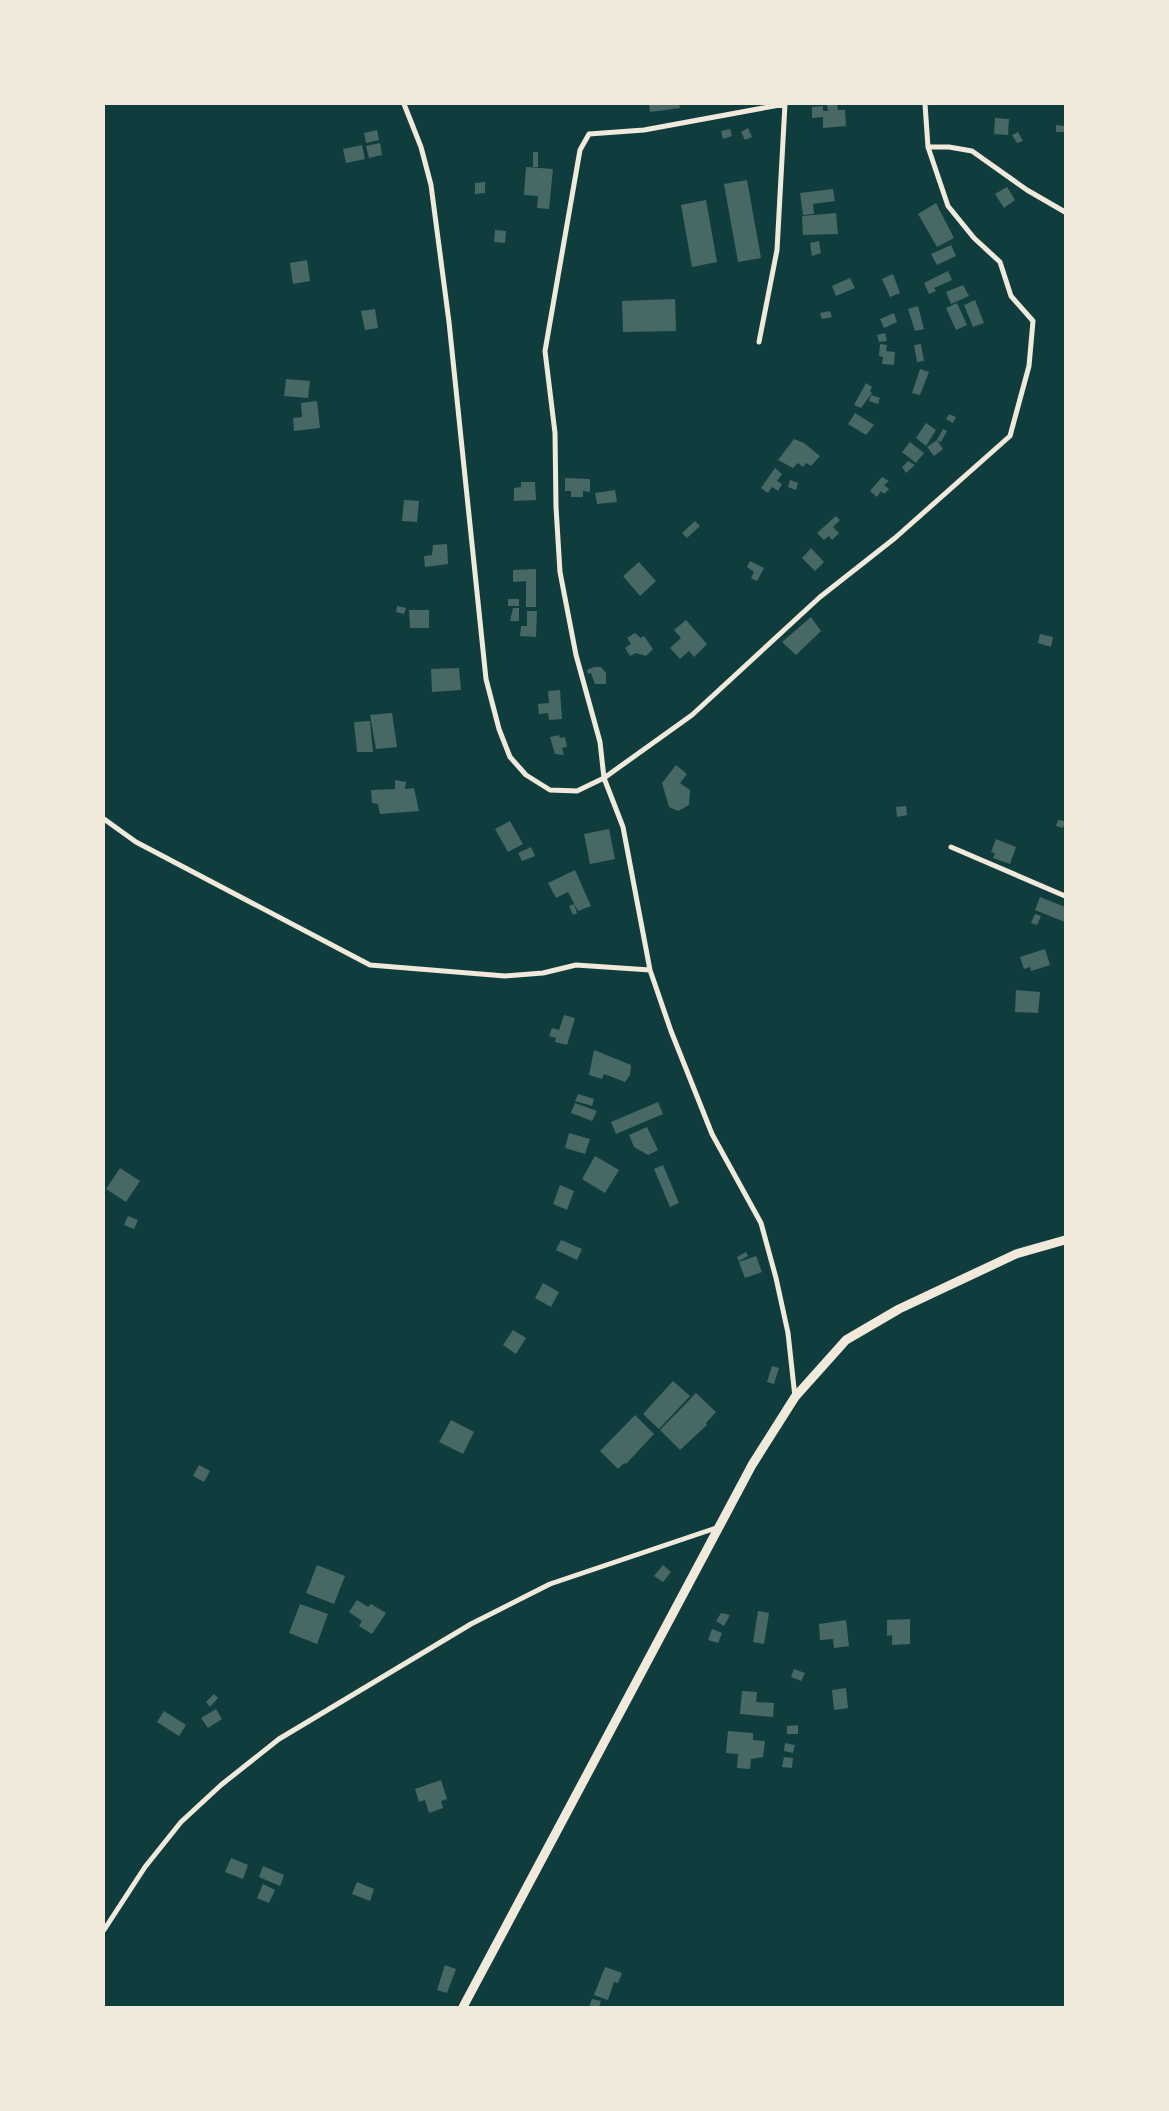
<svg xmlns="http://www.w3.org/2000/svg" width="1169" height="2111" viewBox="0 0 1169 2111" font-family="'Varela Round',sans-serif">
<rect width="100%" height="100%" fill="#0f3d3e"/>
<path fill="#486865" d="M 649,104 L 679,104 L 680,108 L 650,112 Z
M 827,104 L 837,104 L 838,110 L 845,110 L 846,126 L 823,128 L 823,117 L 812,118 L 812,107 L 823,106 L 823,111 L 828,111 Z
M 995,118 L 1009,119 L 1008,135 L 994,134 Z
M 1056,125 L 1064,126 L 1064,132 L 1056,132 Z
M 748,128 L 752,137 L 745,140 L 741,132 Z
M 730,129 L 732,136 L 723,139 L 721,131 Z
M 377,130 L 379,140 L 366,143 L 364,133 Z
M 1018,132 L 1023,141 L 1017,143 L 1012,135 Z
M 380,143 L 382,155 L 369,158 L 366,146 Z
M 362,145 L 365,159 L 346,163 L 343,149 Z
M 533,152 L 538,152 L 538,167 L 533,167 Z
M 526,167 L 553,169 L 549,209 L 537,208 L 538,196 L 524,195 Z
M 747,180 L 761,258 L 738,262 L 724,184 Z
M 485,182 L 485,193 L 475,194 L 475,183 Z
M 1007,187 L 1015,200 L 1004,208 L 995,194 Z
M 833,189 L 835,201 L 813,204 L 814,214 L 803,215 L 800,193 Z
M 706,200 L 717,262 L 692,267 L 681,205 Z
M 936,203 L 954,238 L 937,247 L 918,214 Z
M 836,213 L 838,234 L 803,235 L 802,216 Z
M 495,230 L 506,231 L 505,243 L 494,242 Z
M 819,241 L 821,253 L 812,256 L 810,243 Z
M 951,245 L 956,256 L 937,265 L 931,254 Z
M 307,260 L 310,281 L 293,284 L 290,263 Z
M 948,271 L 952,280 L 934,288 L 936,291 L 929,294 L 924,283 Z
M 893,274 L 900,293 L 890,297 L 882,279 Z
M 850,278 L 855,288 L 836,296 L 832,286 Z
M 963,285 L 969,296 L 951,304 L 946,292 Z
M 675,299 L 676,331 L 623,332 L 622,301 Z
M 975,300 L 984,323 L 973,327 L 964,305 Z
M 957,303 L 967,325 L 956,330 L 946,308 Z
M 918,306 L 924,329 L 915,331 L 908,309 Z
M 375,309 L 378,328 L 365,330 L 361,311 Z
M 830,311 L 832,317 L 822,319 L 820,313 Z
M 894,313 L 897,322 L 884,328 L 880,319 Z
M 885,333 L 887,341 L 879,342 L 877,335 Z
M 880,344 L 887,345 L 886,351 L 895,352 L 894,365 L 882,364 L 883,357 L 879,356 Z
M 921,344 L 924,361 L 917,362 L 914,345 Z
M 920,369 L 929,372 L 920,395 L 912,393 Z
M 286,379 L 310,381 L 308,398 L 284,396 Z
M 866,383 L 872,387 L 870,391 L 872,393 L 861,408 L 854,405 Z
M 871,395 L 880,398 L 878,404 L 869,401 Z
M 317,401 L 320,428 L 294,431 L 293,418 L 302,417 L 301,403 Z
M 855,413 L 874,425 L 866,435 L 848,424 Z
M 949,414 L 956,417 L 953,423 L 946,419 Z
M 926,423 L 936,430 L 926,446 L 916,438 Z
M 943,429 L 947,431 L 941,442 L 937,440 Z
M 794,439 L 804,443 L 820,456 L 811,466 L 806,463 L 803,467 L 798,463 L 793,468 L 778,460 Z
M 937,440 L 943,449 L 934,456 L 927,447 Z
M 910,442 L 924,453 L 916,463 L 902,452 Z
M 908,461 L 915,465 L 906,473 L 902,467 Z
M 775,468 L 782,474 L 777,481 L 782,484 L 778,491 L 772,487 L 768,493 L 761,488 Z
M 882,477 L 889,481 L 884,485 L 889,489 L 884,494 L 881,491 L 877,497 L 870,491 Z
M 565,478 L 590,479 L 590,492 L 583,491 L 583,497 L 571,497 L 571,491 L 565,491 Z
M 790,480 L 798,483 L 796,490 L 788,487 Z
M 521,482 L 535,482 L 536,500 L 514,501 L 514,488 L 521,487 Z
M 615,490 L 617,502 L 597,504 L 595,493 Z
M 404,500 L 419,501 L 417,522 L 402,521 Z
M 836,516 L 840,520 L 833,527 L 839,533 L 832,540 L 829,536 L 824,540 L 817,533 Z
M 695,521 L 700,526 L 687,538 L 682,533 Z
M 447,544 L 448,564 L 425,567 L 424,556 L 432,555 L 433,545 Z
M 811,548 L 824,562 L 815,571 L 802,558 Z
M 750,561 L 764,568 L 757,581 L 751,578 L 754,572 L 747,567 Z
M 639,562 L 656,581 L 640,596 L 623,576 Z
M 536,569 L 536,607 L 526,607 L 526,581 L 513,582 L 513,570 Z
M 508,599 L 519,599 L 519,606 L 508,606 Z
M 397,606 L 406,608 L 404,614 L 396,612 Z
M 513,608 L 519,608 L 519,621 L 510,621 Z
M 409,610 L 429,610 L 429,628 L 410,628 Z
M 527,611 L 537,611 L 536,637 L 520,636 L 521,626 L 527,626 Z
M 811,617 L 821,631 L 796,655 L 782,642 Z
M 686,620 L 707,644 L 694,657 L 689,651 L 680,659 L 670,648 L 681,638 L 674,630 Z
M 635,633 L 641,638 L 644,636 L 653,649 L 646,656 L 636,653 L 630,656 L 625,648 L 631,644 L 627,638 Z
M 1040,634 L 1053,637 L 1051,647 L 1038,643 Z
M 594,667 L 601,667 L 606,673 L 606,684 L 595,684 L 591,673 L 588,674 L 587,670 Z
M 459,668 L 461,690 L 432,692 L 431,669 Z
M 560,690 L 562,719 L 549,720 L 548,713 L 539,714 L 538,704 L 549,703 L 548,691 Z
M 392,713 L 397,747 L 376,749 L 370,715 Z
M 370,721 L 373,752 L 357,752 L 354,722 Z
M 559,735 L 560,738 L 565,737 L 567,747 L 562,748 L 564,755 L 555,754 L 550,737 Z
M 676,765 L 687,774 L 680,783 L 690,790 L 689,805 L 678,811 L 669,807 L 662,783 Z
M 395,780 L 406,782 L 405,789 L 414,788 L 419,811 L 380,814 L 378,804 L 372,803 L 371,790 L 395,789 Z
M 906,806 L 907,815 L 897,817 L 896,807 Z
M 1058,820 L 1065,821 L 1063,828 L 1056,826 Z
M 510,821 L 523,844 L 508,852 L 495,829 Z
M 609,829 L 615,859 L 590,864 L 584,834 Z
M 996,839 L 1016,847 L 1010,864 L 993,858 L 995,853 L 991,852 Z
M 531,847 L 535,856 L 522,861 L 518,853 Z
M 575,870 L 591,906 L 578,911 L 568,892 L 556,898 L 548,883 Z
M 1040,897 L 1065,907 L 1065,922 L 1035,910 Z
M 574,904 L 577,913 L 573,915 L 569,906 Z
M 1035,914 L 1041,916 L 1037,925 L 1031,923 Z
M 1045,949 L 1050,965 L 1031,971 L 1030,967 L 1024,969 L 1020,957 Z
M 1016,990 L 1040,992 L 1038,1013 L 1015,1012 Z
M 564,1015 L 575,1018 L 567,1045 L 555,1042 L 556,1038 L 549,1036 L 552,1028 L 559,1030 Z
M 594,1050 L 631,1065 L 630,1075 L 625,1082 L 604,1074 L 602,1079 L 589,1075 Z
M 578,1094 L 594,1099 L 592,1106 L 575,1101 Z
M 658,1102 L 663,1114 L 616,1134 L 611,1122 Z
M 575,1103 L 597,1111 L 592,1121 L 571,1113 Z
M 647,1127 L 658,1150 L 648,1155 L 634,1147 L 629,1135 Z
M 569,1133 L 590,1139 L 585,1154 L 565,1148 Z
M 595,1156 L 619,1170 L 605,1193 L 582,1179 Z
M 663,1165 L 679,1203 L 670,1207 L 654,1169 Z
M 120,1168 L 140,1181 L 126,1202 L 106,1189 Z
M 560,1185 L 574,1191 L 567,1210 L 553,1204 Z
M 128,1216 L 138,1220 L 134,1229 L 124,1225 Z
M 561,1240 L 582,1249 L 577,1260 L 556,1250 Z
M 746,1252 L 748,1256 L 739,1261 L 737,1257 Z
M 756,1256 L 762,1272 L 745,1278 L 739,1262 Z
M 543,1283 L 559,1292 L 551,1307 L 535,1298 Z
M 513,1330 L 526,1338 L 516,1354 L 503,1345 Z
M 772,1366 L 779,1368 L 774,1384 L 767,1382 Z
M 673,1381 L 690,1396 L 659,1429 L 643,1414 Z
M 696,1393 L 716,1412 L 706,1423 L 707,1425 L 680,1450 L 660,1430 Z
M 635,1415 L 654,1434 L 626,1464 L 624,1463 L 618,1469 L 600,1451 Z
M 451,1420 L 474,1432 L 463,1454 L 439,1442 Z
M 199,1465 L 210,1471 L 204,1482 L 193,1476 Z
M 317,1565 L 345,1576 L 334,1604 L 306,1593 Z
M 663,1565 L 671,1572 L 663,1582 L 654,1576 Z
M 357,1600 L 368,1607 L 371,1604 L 386,1613 L 372,1634 L 359,1626 L 362,1621 L 349,1612 Z
M 300,1604 L 328,1614 L 317,1644 L 289,1633 Z
M 758,1611 L 769,1613 L 764,1644 L 753,1642 Z
M 721,1613 L 730,1615 L 724,1626 L 716,1621 Z
M 910,1619 L 910,1644 L 892,1645 L 892,1635 L 887,1636 L 887,1620 Z
M 846,1620 L 849,1646 L 834,1648 L 833,1639 L 820,1640 L 819,1624 Z
M 712,1629 L 722,1633 L 718,1643 L 708,1640 Z
M 794,1669 L 805,1673 L 801,1681 L 791,1677 Z
M 846,1688 L 848,1708 L 834,1710 L 832,1690 Z
M 742,1691 L 757,1692 L 756,1702 L 774,1703 L 773,1717 L 740,1714 Z
M 214,1694 L 218,1698 L 210,1707 L 206,1702 Z
M 216,1709 L 222,1719 L 208,1728 L 201,1718 Z
M 164,1711 L 186,1725 L 179,1736 L 157,1722 Z
M 798,1725 L 798,1734 L 787,1734 L 787,1726 Z
M 728,1731 L 753,1733 L 753,1740 L 765,1741 L 763,1757 L 751,1759 L 750,1769 L 737,1768 L 738,1754 L 726,1753 Z
M 785,1743 L 795,1745 L 793,1753 L 784,1751 Z
M 784,1757 L 793,1758 L 792,1768 L 782,1767 Z
M 441,1780 L 447,1799 L 441,1801 L 443,1808 L 429,1813 L 425,1800 L 419,1802 L 415,1789 Z
M 231,1858 L 248,1865 L 243,1879 L 225,1872 Z
M 263,1866 L 284,1875 L 280,1886 L 259,1877 Z
M 357,1882 L 374,1889 L 370,1901 L 352,1894 Z
M 263,1884 L 275,1890 L 269,1903 L 257,1898 Z
M 445,1965 L 456,1969 L 447,1993 L 437,1990 Z
M 605,1967 L 622,1973 L 618,1983 L 614,1982 L 608,2000 L 594,1995 Z
M 592,1999 L 601,2001 L 599,2007 L 589,2007 Z"/>
<g fill="none" stroke-linecap="round" stroke-linejoin="round">
<path stroke="#f1e9da" stroke-width="5" d="M 404,104 L 421,147 L 431,185 L 449,322 L 486,679 L 499,729 L 510,757 L 526,775 L 550,790 L 577,791 L 604,778 L 692,715 L 820,597 L 895,538 L 1010,436 L 1029,366 L 1033,321 L 1011,296 L 1000,262 L 974,238 L 948,206 L 928,147 L 925,104
M 785,104 L 644,130 L 589,134 L 580,150 L 545,351 L 555,433 L 556,507 L 560,572 L 576,655 L 600,742 L 604,778 L 623,827 L 650,970 L 671,1031 L 712,1134 L 761,1223 L 776,1278 L 788,1333 L 795,1397
M 928,147 L 949,147 L 972,151 L 1027,190 L 1065,212
M 759,342 L 777,250 L 785,104
M 104,819 L 136,842 L 370,965 L 505,976 L 543,973 L 576,965 L 650,970
M 951,847 L 1065,896
M 104,1930 L 145,1867 L 181,1822 L 221,1785 L 279,1739 L 471,1624 L 550,1584 L 719,1527"/>
<path stroke="#f1e9da" stroke-width="9" d="M 463,2007 L 752,1465 L 795,1397 L 846,1340 L 899,1309 L 1016,1254 L 1065,1240"/>
</g>
<rect width="1169" height="2111" fill="none" stroke="#f1e9da" stroke-width="210"/>
</svg>
